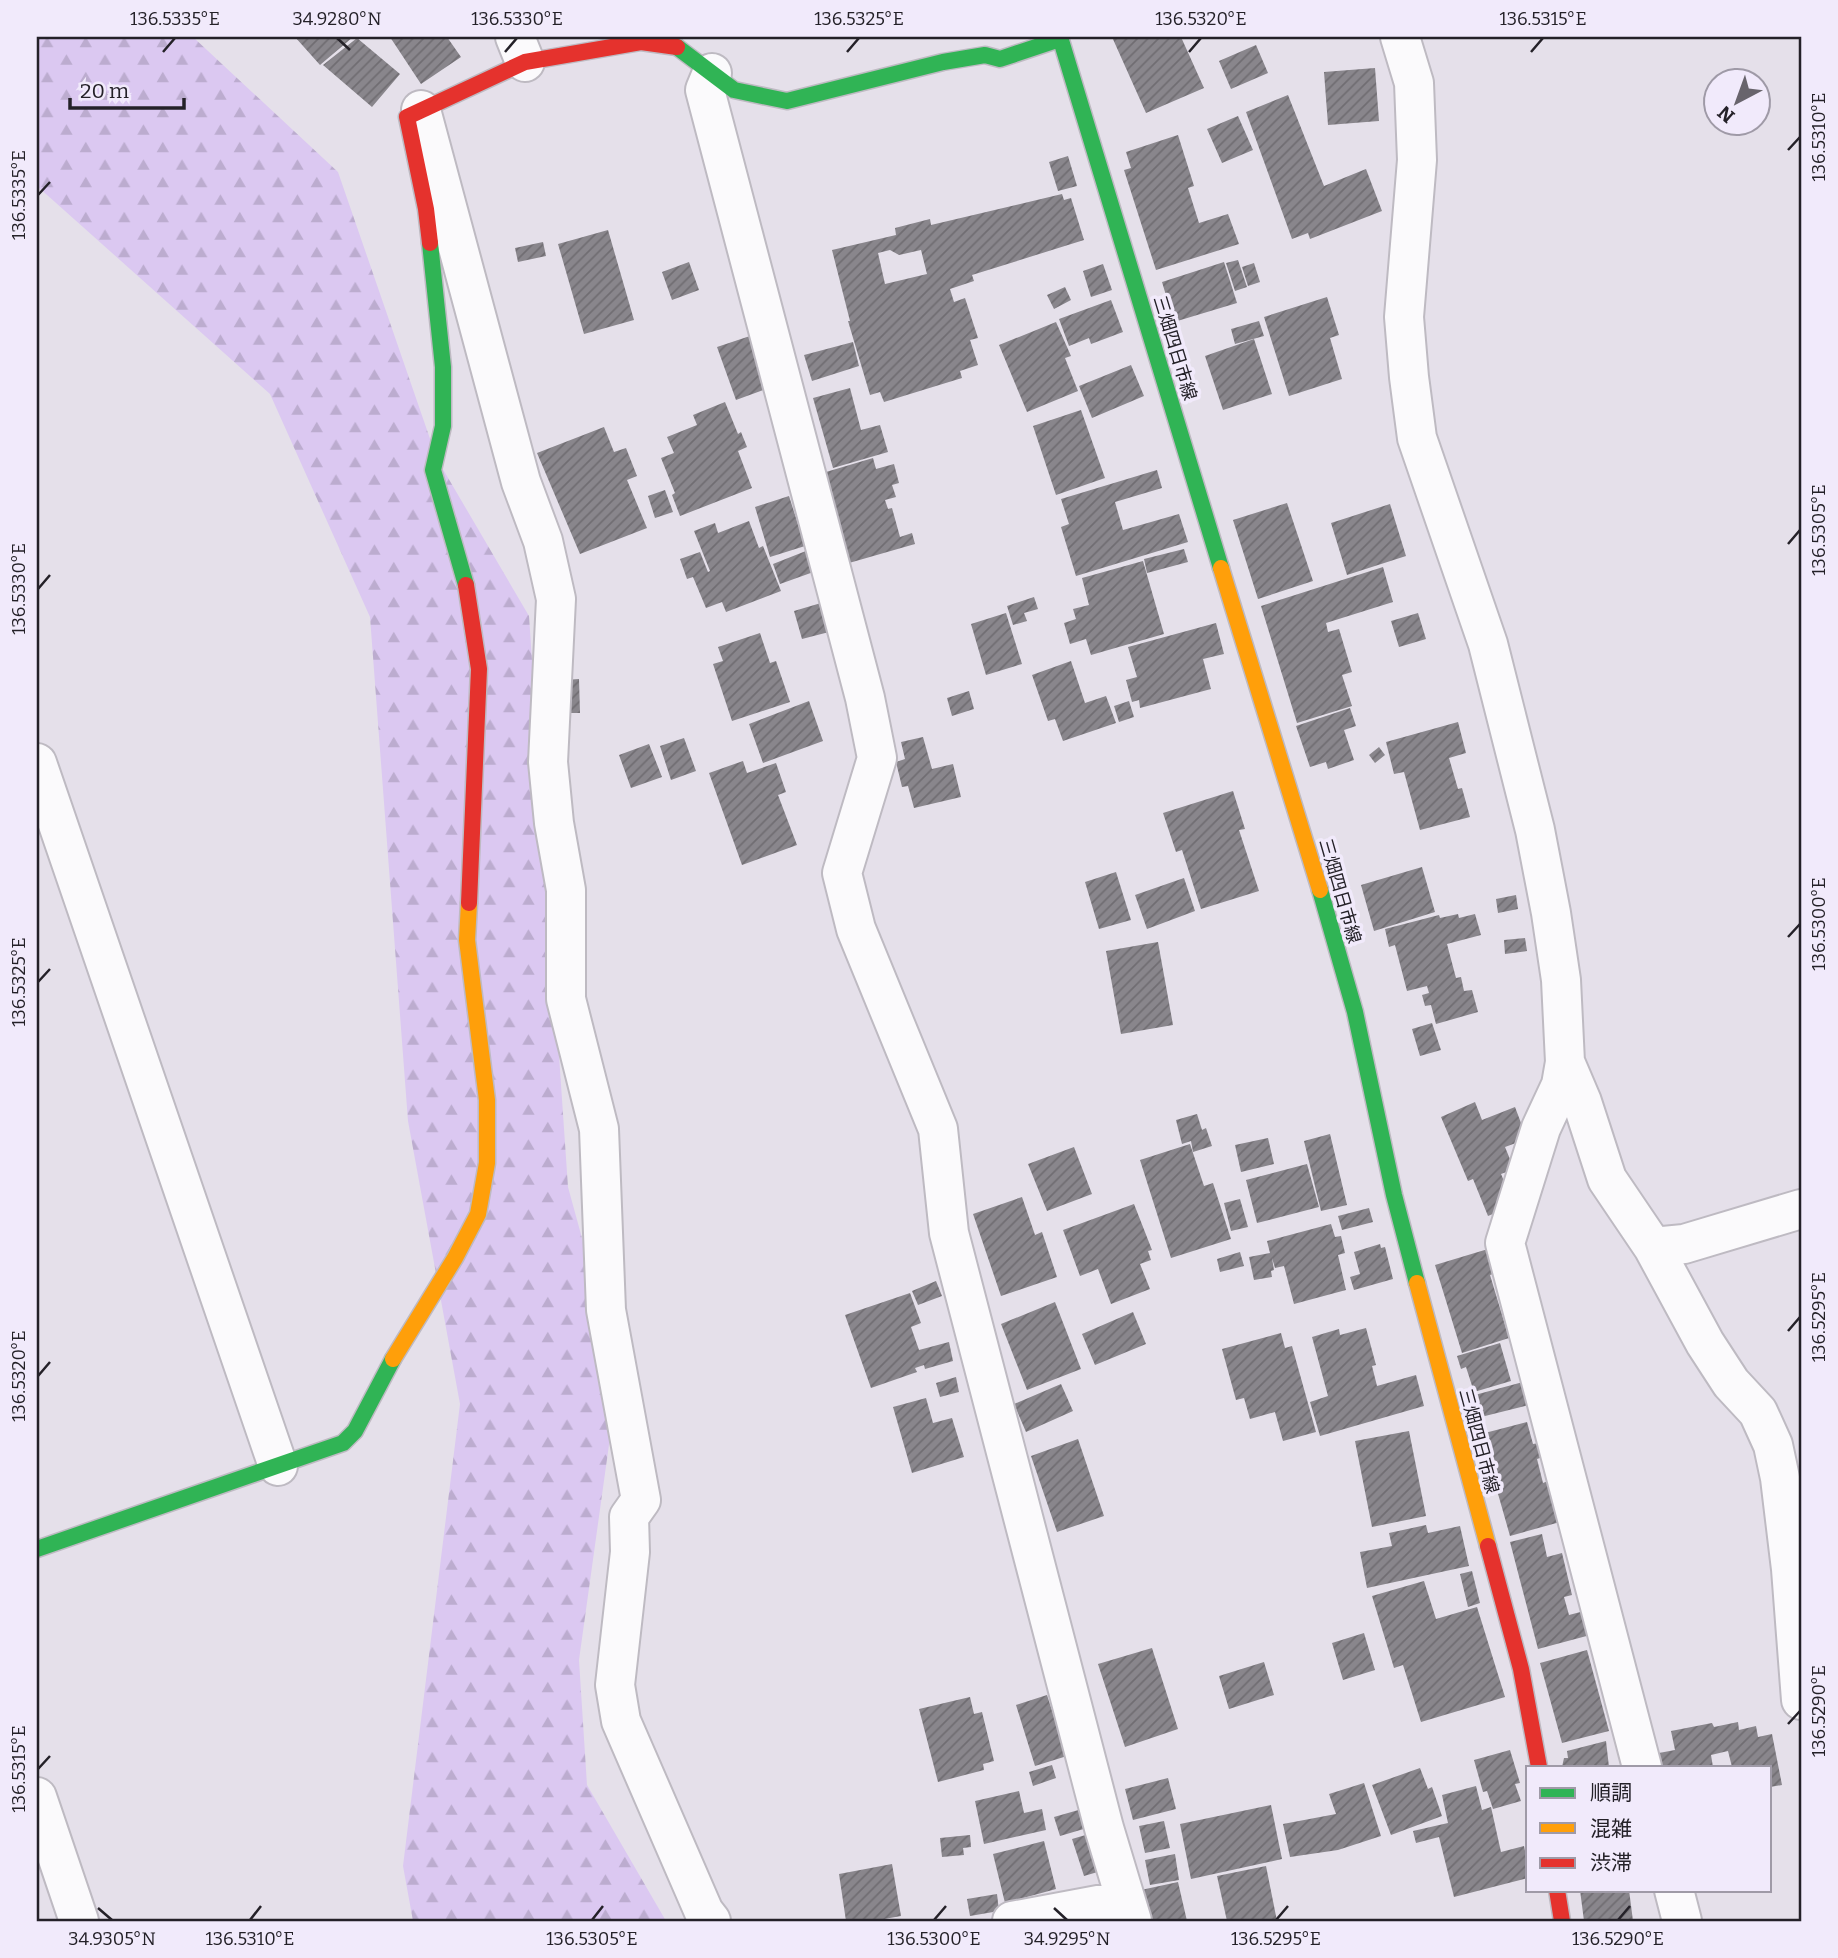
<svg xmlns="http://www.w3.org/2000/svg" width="1838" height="1958" viewBox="0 0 1838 1958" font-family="Bitter,'Noto Sans JP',serif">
<defs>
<pattern id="forest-firs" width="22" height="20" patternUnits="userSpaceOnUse" patternTransform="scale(1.75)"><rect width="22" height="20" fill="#dbc8f1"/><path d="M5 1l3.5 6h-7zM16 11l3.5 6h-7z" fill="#bcaccf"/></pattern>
<pattern id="building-hatch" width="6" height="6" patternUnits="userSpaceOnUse" patternTransform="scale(1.75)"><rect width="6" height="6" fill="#89868c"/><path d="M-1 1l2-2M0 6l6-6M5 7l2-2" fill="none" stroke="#706d72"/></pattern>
</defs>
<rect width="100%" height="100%" fill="#e5e0ea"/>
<path fill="url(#forest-firs)" d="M 37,37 L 193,37 L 338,172 L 437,459 L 529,616 L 568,1187 L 619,1373 L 579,1660 L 587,1785 L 666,1921 L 413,1921 L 403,1866 L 460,1404 L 408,1121 L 370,617 L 270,394 L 37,186 Z"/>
<path fill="url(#building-hatch)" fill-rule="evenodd" d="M 295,37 L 353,37 L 320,65 Z
M 390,37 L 447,37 L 461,57 L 421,84 Z
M 1112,37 L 1181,37 L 1204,88 L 1146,113 Z
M 357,38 L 400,74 L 372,107 L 323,65 Z
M 1256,45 L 1268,73 L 1231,89 L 1219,61 Z
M 1375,68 L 1379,121 L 1328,125 L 1324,72 Z
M 1288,95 L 1324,186 L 1366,169 L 1382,211 L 1310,239 L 1308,233 L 1292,239 L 1246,112 Z
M 1238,116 L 1253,150 L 1222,163 L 1207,129 Z
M 1178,135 L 1194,186 L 1188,188 L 1199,223 L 1228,214 L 1239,244 L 1156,270 L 1124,170 L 1131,168 L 1126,152 Z
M 1068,156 L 1077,186 L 1058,191 L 1049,162 Z
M 1062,194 L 1064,200 L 1071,198 L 1084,240 L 972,275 L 974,281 L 950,289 L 954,302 L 965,298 L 978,338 L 970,340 L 978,365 L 960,371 L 962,378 L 884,402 L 880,392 L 870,395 L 848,321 L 850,321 L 832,250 L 896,235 L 895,228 L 930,219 L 931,225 ZM 890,250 L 899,255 L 921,250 L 927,274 L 885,284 L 878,253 Z
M 608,230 L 634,320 L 584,334 L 558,244 Z
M 543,242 L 546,256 L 518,262 L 515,248 Z
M 1238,260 L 1247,287 L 1235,291 L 1226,263 Z
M 689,262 L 699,290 L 672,300 L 662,272 Z
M 1224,262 L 1237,303 L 1174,322 L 1162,282 Z
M 1254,263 L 1260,282 L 1248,286 L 1242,267 Z
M 1103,264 L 1112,290 L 1091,297 L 1083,271 Z
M 1065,287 L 1071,300 L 1054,309 L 1047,295 Z
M 1327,297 L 1339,335 L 1330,338 L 1342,379 L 1289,396 L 1264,317 Z
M 1111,300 L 1123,332 L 1091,344 L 1089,338 L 1069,346 L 1059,319 Z
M 1259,321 L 1264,336 L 1235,344 L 1231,329 Z
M 1056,322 L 1071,356 L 1065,358 L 1078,391 L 1027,412 L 999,345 Z
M 750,336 L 769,388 L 736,400 L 717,347 Z
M 1254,339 L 1272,394 L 1223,410 L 1205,356 Z
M 853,342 L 859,366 L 812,381 L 804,355 Z
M 1131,365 L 1144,396 L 1092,418 L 1079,386 Z
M 850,388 L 861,430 L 880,425 L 888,452 L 833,468 L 813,398 Z
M 725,402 L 738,434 L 741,432 L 747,447 L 738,451 L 752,488 L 680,516 L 672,495 L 675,493 L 661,458 L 674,453 L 667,437 L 697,425 L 693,415 Z
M 1081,410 L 1105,478 L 1056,495 L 1033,426 Z
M 604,427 L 614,452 L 626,448 L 637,476 L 627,480 L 647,528 L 580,554 L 537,453 Z
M 873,458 L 876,469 L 894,464 L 899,483 L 892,485 L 896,497 L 885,500 L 888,509 L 892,508 L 900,537 L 912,533 L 915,544 L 849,563 L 829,497 L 833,496 L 826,472 Z
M 1157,470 L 1162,488 L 1115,502 L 1123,530 L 1179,514 L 1188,542 L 1076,576 L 1061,527 L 1069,524 L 1061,499 Z
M 665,490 L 673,512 L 655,518 L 648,496 Z
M 789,496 L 805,546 L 770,557 L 755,507 Z
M 1287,503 L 1313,581 L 1258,599 L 1233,520 Z
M 1390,504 L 1406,556 L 1347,575 L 1331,523 Z
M 749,521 L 759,548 L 763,546 L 781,591 L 726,612 L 722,602 L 706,608 L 693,577 L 687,579 L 680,559 L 700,552 L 708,572 L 710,571 L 694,531 L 715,523 L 718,533 Z
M 811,549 L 819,570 L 780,584 L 773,564 Z
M 1184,549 L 1188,562 L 1147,573 L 1144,559 Z
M 1143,561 L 1164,634 L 1091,655 L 1086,639 L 1070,644 L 1064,623 L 1076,619 L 1073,609 L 1089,605 L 1082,578 Z
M 1383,567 L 1393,602 L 1326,623 L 1328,632 L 1339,629 L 1352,672 L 1342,675 L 1352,706 L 1297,723 L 1261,606 Z
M 1034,597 L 1038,609 L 1024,613 L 1027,621 L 1013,625 L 1007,606 Z
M 821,603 L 829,632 L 802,639 L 794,611 Z
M 1006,613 L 1022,664 L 986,675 L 971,624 Z
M 1418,613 L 1426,639 L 1399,647 L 1391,621 Z
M 1216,623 L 1224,654 L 1203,659 L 1211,689 L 1140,708 L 1139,700 L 1132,702 L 1126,680 L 1137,677 L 1128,647 Z
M 760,633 L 770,663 L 776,661 L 790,702 L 732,721 L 713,664 L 723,661 L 718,647 Z
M 1071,661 L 1085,703 L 1106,696 L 1116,723 L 1063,741 L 1055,719 L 1048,721 L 1032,675 Z
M 579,679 L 580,713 L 565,713 L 564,680 Z
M 969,691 L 974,709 L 952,716 L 947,698 Z
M 809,701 L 823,741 L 763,763 L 749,724 Z
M 1129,701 L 1134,717 L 1119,722 L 1114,706 Z
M 1350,708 L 1356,726 L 1344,730 L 1354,760 L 1328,769 L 1326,762 L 1310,767 L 1296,726 Z
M 1458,722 L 1466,753 L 1449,758 L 1458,789 L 1462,788 L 1470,817 L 1420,830 L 1404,772 L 1394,774 L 1386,742 Z
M 923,737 L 932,769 L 953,764 L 961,797 L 914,808 L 908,786 L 902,787 L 896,762 L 905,759 L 901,742 Z
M 684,738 L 696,771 L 671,780 L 660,746 Z
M 649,744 L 662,777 L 631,788 L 619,755 Z
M 1379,747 L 1385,755 L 1375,763 L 1369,755 Z
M 743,761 L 747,773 L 776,763 L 786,792 L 778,795 L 797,845 L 742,865 L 709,773 Z
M 1233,791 L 1245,829 L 1239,830 L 1259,891 L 1201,909 L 1182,850 L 1176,852 L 1163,813 Z
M 1422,867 L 1435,912 L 1374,931 L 1361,885 Z
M 1116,872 L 1131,920 L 1099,929 L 1085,882 Z
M 1184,878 L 1195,911 L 1147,929 L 1135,895 Z
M 1516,895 L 1518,909 L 1498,913 L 1496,899 Z
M 1458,914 L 1459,918 L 1475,914 L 1481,935 L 1447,944 L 1456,978 L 1461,977 L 1464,991 L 1472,990 L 1478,1012 L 1436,1024 L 1431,1005 L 1425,1006 L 1422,995 L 1429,993 L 1427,986 L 1407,991 L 1395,945 L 1389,947 L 1385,929 L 1439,915 L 1440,918 Z
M 1525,938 L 1527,951 L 1505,954 L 1504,940 Z
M 1158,942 L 1173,1025 L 1121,1034 L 1106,951 Z
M 1432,1023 L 1441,1050 L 1420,1056 L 1412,1029 Z
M 1475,1102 L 1482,1120 L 1515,1107 L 1527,1139 L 1505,1147 L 1514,1169 L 1501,1174 L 1507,1188 L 1500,1211 L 1488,1216 L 1473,1179 L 1468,1181 L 1441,1117 Z
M 1197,1114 L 1202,1130 L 1206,1128 L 1212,1146 L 1193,1152 L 1191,1141 L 1182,1144 L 1176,1120 Z
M 1330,1134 L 1347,1205 L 1321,1211 L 1304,1141 Z
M 1268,1138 L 1274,1164 L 1241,1172 L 1235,1145 Z
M 1190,1144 L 1204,1186 L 1213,1183 L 1231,1239 L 1171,1258 L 1140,1160 Z
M 1074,1147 L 1092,1194 L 1047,1211 L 1028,1164 Z
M 1307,1164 L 1319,1207 L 1257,1223 L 1246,1180 Z
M 1022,1197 L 1035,1235 L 1042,1232 L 1057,1277 L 1001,1296 L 973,1214 Z
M 1240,1199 L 1248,1227 L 1231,1231 L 1224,1203 Z
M 1134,1204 L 1152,1250 L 1148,1251 L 1151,1260 L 1140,1264 L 1150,1289 L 1111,1304 L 1098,1269 L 1080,1276 L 1063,1230 Z
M 1369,1208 L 1373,1222 L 1342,1230 L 1338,1216 Z
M 1331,1224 L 1335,1237 L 1341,1236 L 1345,1253 L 1338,1255 L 1346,1290 L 1294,1304 L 1284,1266 L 1275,1268 L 1272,1258 L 1274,1270 L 1271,1271 L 1272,1277 L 1254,1280 L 1249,1257 L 1270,1253 L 1267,1241 Z
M 1380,1244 L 1381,1248 L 1385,1247 L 1393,1279 L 1354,1290 L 1350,1277 L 1360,1274 L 1354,1252 Z
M 1488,1249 L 1496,1273 L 1490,1275 L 1509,1338 L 1462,1353 L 1435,1265 Z
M 1240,1252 L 1244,1266 L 1220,1272 L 1217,1259 Z
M 936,1281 L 942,1296 L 918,1305 L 912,1291 Z
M 910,1293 L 921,1323 L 911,1327 L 919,1350 L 949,1342 L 953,1361 L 925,1369 L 924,1365 L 915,1368 L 917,1372 L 871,1388 L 845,1315 Z
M 1055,1302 L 1081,1369 L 1027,1390 L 1001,1324 Z
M 1133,1312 L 1146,1344 L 1095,1365 L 1082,1334 Z
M 1366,1328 L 1376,1365 L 1372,1366 L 1377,1386 L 1416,1375 L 1424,1406 L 1320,1436 L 1310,1402 L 1328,1396 L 1312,1337 L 1339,1329 L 1340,1335 Z
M 1281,1333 L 1285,1348 L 1292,1346 L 1316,1432 L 1283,1441 L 1275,1412 L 1250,1419 L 1244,1398 L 1236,1400 L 1222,1349 Z
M 1500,1343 L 1511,1381 L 1474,1392 L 1466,1367 L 1461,1369 L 1457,1356 Z
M 956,1377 L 959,1392 L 940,1397 L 936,1383 Z
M 1523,1382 L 1529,1405 L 1477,1418 L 1471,1396 Z
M 1061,1384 L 1073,1411 L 1026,1432 L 1014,1404 Z
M 926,1398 L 933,1423 L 952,1418 L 964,1457 L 912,1473 L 893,1407 Z
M 1527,1422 L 1533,1444 L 1539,1443 L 1543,1457 L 1537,1459 L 1543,1483 L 1548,1481 L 1560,1522 L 1510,1536 L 1481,1434 Z
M 1409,1431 L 1426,1516 L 1372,1527 L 1355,1441 Z
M 1078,1439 L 1104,1516 L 1057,1532 L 1031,1456 Z
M 1426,1525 L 1428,1533 L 1460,1526 L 1469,1566 L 1367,1588 L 1360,1552 L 1392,1546 L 1389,1533 Z
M 1542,1534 L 1547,1557 L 1562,1553 L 1572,1595 L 1564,1597 L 1569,1615 L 1588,1610 L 1594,1634 L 1538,1649 L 1510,1542 Z
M 1472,1571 L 1480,1603 L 1468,1607 L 1460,1574 Z
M 1424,1581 L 1436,1619 L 1477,1607 L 1505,1697 L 1421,1722 L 1403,1665 L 1394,1668 L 1372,1596 Z
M 1364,1633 L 1375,1670 L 1343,1680 L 1332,1643 Z
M 1152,1648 L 1178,1729 L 1125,1747 L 1098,1664 Z
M 1587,1650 L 1609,1731 L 1562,1743 L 1540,1663 Z
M 1264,1662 L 1274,1695 L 1229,1709 L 1219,1676 Z
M 1047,1695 L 1067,1756 L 1035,1766 L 1016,1705 Z
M 970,1697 L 974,1714 L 982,1712 L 994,1761 L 983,1764 L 984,1770 L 938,1782 L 919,1709 Z
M 1738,1722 L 1739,1730 L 1756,1726 L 1758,1737 L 1772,1734 L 1782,1785 L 1770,1787 L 1770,1767 L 1732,1767 L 1728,1751 L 1711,1755 L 1713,1767 L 1661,1767 L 1659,1753 L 1675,1750 L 1671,1731 L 1712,1723 L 1714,1727 Z
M 1606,1741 L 1609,1767 L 1562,1767 L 1564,1758 L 1568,1758 L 1567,1751 Z
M 1510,1750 L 1520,1783 L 1515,1784 L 1521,1801 L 1493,1809 L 1487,1791 L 1483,1792 L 1474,1760 Z
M 1052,1765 L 1056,1778 L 1033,1786 L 1029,1772 Z
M 1420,1768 L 1428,1789 L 1432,1787 L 1442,1816 L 1391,1835 L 1372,1785 Z
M 1168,1778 L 1176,1809 L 1133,1820 L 1125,1789 Z
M 1364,1783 L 1381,1836 L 1338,1850 L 1290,1857 L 1283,1824 L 1336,1814 L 1329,1794 Z
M 1476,1786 L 1482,1810 L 1491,1807 L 1501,1852 L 1524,1846 L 1528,1865 L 1528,1878 L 1454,1897 L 1439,1837 L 1416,1843 L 1413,1831 L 1448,1823 L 1442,1795 Z
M 1019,1791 L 1024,1813 L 1042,1809 L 1046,1830 L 984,1844 L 975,1801 Z
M 1271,1805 L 1282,1859 L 1191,1879 L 1180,1824 Z
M 1082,1809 L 1087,1828 L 1060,1836 L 1054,1817 Z
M 1164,1821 L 1170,1848 L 1145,1853 L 1139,1826 Z
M 1089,1834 L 1101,1871 L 1084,1876 L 1072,1839 Z
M 970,1835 L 971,1847 L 963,1848 L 964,1855 L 942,1857 L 940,1838 Z
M 1044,1841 L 1056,1889 L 1005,1903 L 993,1854 Z
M 1175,1854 L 1179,1880 L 1150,1885 L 1145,1860 Z
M 892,1864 L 901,1916 L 873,1921 L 846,1921 L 839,1874 Z
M 1266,1866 L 1277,1921 L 1227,1921 L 1217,1876 Z
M 1178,1882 L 1187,1921 L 1147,1921 L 1141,1890 Z
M 1580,1890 L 1629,1890 L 1633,1921 L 1584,1921 Z
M 997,1894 L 999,1911 L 970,1916 L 967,1899 Z"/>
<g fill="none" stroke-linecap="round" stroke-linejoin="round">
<g stroke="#bebac2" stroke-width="42">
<path id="street" d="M 515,37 L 525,62
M 1400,37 L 1414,83 L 1417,160 L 1404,317 L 1409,377 L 1417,438 L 1488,644 L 1535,830 L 1551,913 L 1561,980 L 1565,1062 L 1561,1085 L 1541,1128 L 1505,1243 L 1642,1767
M 712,73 L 705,90 L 865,698 L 877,758 L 842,873 L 856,929 L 938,1129 L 949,1233 L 1104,1828 L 1132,1921
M 421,110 L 521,482 L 543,541 L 556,599 L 548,762 L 554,823 L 566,890 L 566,999 L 599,1129 L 606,1310 L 641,1500 L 629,1517 L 630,1552 L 615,1685 L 621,1721 L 704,1912 L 711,1921
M 37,763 L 278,1466
M 1565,1062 L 1582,1102 L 1607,1179 L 1653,1247 L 1705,1343 L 1731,1383 L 1758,1412 L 1773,1445 L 1780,1478 L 1791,1569 L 1801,1700
M 1653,1247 L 1684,1244 L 1801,1209
M 37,1797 L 79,1921
M 1674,1890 L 1682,1921
M 1012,1921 L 1125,1900"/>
</g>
<g stroke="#bebac2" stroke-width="19">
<path id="fast" d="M 1060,37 L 1221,568
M 677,47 L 734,90 L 787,101 L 943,62 L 985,55 L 1000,59 L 1060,39
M 430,243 L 443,367 L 443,426 L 433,470 L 466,585
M 1320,890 L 1355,1012 L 1394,1195 L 1417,1283
M 37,1549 L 343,1443 L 355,1431 L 393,1359"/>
</g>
<g stroke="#bebac2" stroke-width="19">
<path id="slow" d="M 1221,568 L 1320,890
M 1417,1283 L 1488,1546
M 393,1359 L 455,1258 L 478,1214 L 487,1163 L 487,1100 L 467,940 L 469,903"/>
</g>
<g stroke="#bebac2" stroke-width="19">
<path id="jam" d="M 430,243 L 426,209 L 407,117 L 525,62 L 641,42 L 677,47
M 466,585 L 479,669 L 469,903
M 1488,1546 L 1521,1669 L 1539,1767
M 1557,1890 L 1562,1921"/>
</g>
<use href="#street" stroke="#fbfafc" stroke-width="38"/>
<use href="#fast" stroke="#30b455" stroke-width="16"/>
<use href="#slow" stroke="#ff9f0a" stroke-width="16"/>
<use href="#jam" stroke="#e5322d" stroke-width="16"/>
</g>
<path fill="none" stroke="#242128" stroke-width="2.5" d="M 337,38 L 350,50M 163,52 L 175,38M 505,52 L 517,38M 847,52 L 859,38M 1189,52 L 1201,38M 1531,52 L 1543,38M 1788,150 L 1800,137M 38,195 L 50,182M 1788,544 L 1800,530M 38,589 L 50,575M 1788,937 L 1800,924M 38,982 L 50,969M 1788,1331 L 1800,1317M 38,1376 L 50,1362M 1788,1724 L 1800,1711M 38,1769 L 50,1756M 98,1908 L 112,1920M 1054,1908 L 1067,1920M 250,1920 L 261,1906M 592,1920 L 603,1906M 934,1920 L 946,1906M 1276,1920 L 1288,1906M 1618,1920 L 1630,1906"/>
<g text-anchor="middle" stroke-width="7" stroke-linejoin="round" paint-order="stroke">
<g font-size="18" fill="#242128" stroke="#f1eafb">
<text transform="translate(1175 348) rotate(73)" y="6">三畑四日市線</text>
<text transform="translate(1340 891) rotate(74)" y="6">三畑四日市線</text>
<text transform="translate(1479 1441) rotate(75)" y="6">三畑四日市線</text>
</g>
</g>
<rect width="1838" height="1958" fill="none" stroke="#f1eafb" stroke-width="77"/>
<rect x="1526" y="1766" width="245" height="126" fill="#f1eafb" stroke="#9f9aa7" stroke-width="2"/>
<rect x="1540" y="1788" width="35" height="10" fill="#30b455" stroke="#9f9aa7" stroke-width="2"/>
<text x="1590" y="1800" font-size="21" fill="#242128">順調</text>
<rect x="1540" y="1823" width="35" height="10" fill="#ff9f0a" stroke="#9f9aa7" stroke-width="2"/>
<text x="1590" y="1836" font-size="21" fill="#242128">混雑</text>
<rect x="1540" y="1858" width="35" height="10" fill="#e5322d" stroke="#9f9aa7" stroke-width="2"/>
<text x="1590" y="1870" font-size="21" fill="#242128">渋滞</text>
<g transform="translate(1737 102) rotate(221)"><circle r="33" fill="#f1eafb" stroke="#9f9aa7" stroke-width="2"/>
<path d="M0-5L12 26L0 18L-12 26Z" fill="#68646c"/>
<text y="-10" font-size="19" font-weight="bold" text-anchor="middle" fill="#242128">N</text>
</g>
<path d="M70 98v10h114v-10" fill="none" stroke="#242128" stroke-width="3.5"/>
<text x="80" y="98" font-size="21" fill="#242128" stroke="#f1eafb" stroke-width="5" paint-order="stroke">20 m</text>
<rect x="38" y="38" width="1762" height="1882" fill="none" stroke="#242128" stroke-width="2.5"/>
<g font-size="18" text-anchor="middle" fill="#242128">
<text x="175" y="25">136.5335°E</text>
<text x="337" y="25">34.9280°N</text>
<text x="517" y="25">136.5330°E</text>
<text x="859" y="25">136.5325°E</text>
<text x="1201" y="25">136.5320°E</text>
<text x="1543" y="25">136.5315°E</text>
<text transform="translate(1819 137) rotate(-90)" y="6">136.5310°E</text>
<text transform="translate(19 195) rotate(-90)" y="6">136.5335°E</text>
<text transform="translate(1819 530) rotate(-90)" y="6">136.5305°E</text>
<text transform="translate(19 589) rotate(-90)" y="6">136.5330°E</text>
<text transform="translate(1819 924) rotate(-90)" y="6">136.5300°E</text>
<text transform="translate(19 982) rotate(-90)" y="6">136.5325°E</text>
<text transform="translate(1819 1317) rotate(-90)" y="6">136.5295°E</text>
<text transform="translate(19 1376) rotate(-90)" y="6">136.5320°E</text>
<text transform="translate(1819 1711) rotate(-90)" y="6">136.5290°E</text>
<text transform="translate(19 1769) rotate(-90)" y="6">136.5315°E</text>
<text x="112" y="1945">34.9305°N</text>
<text x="250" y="1945">136.5310°E</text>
<text x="592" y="1945">136.5305°E</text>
<text x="934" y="1945">136.5300°E</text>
<text x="1067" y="1945">34.9295°N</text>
<text x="1276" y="1945">136.5295°E</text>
<text x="1618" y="1945">136.5290°E</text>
</g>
</svg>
